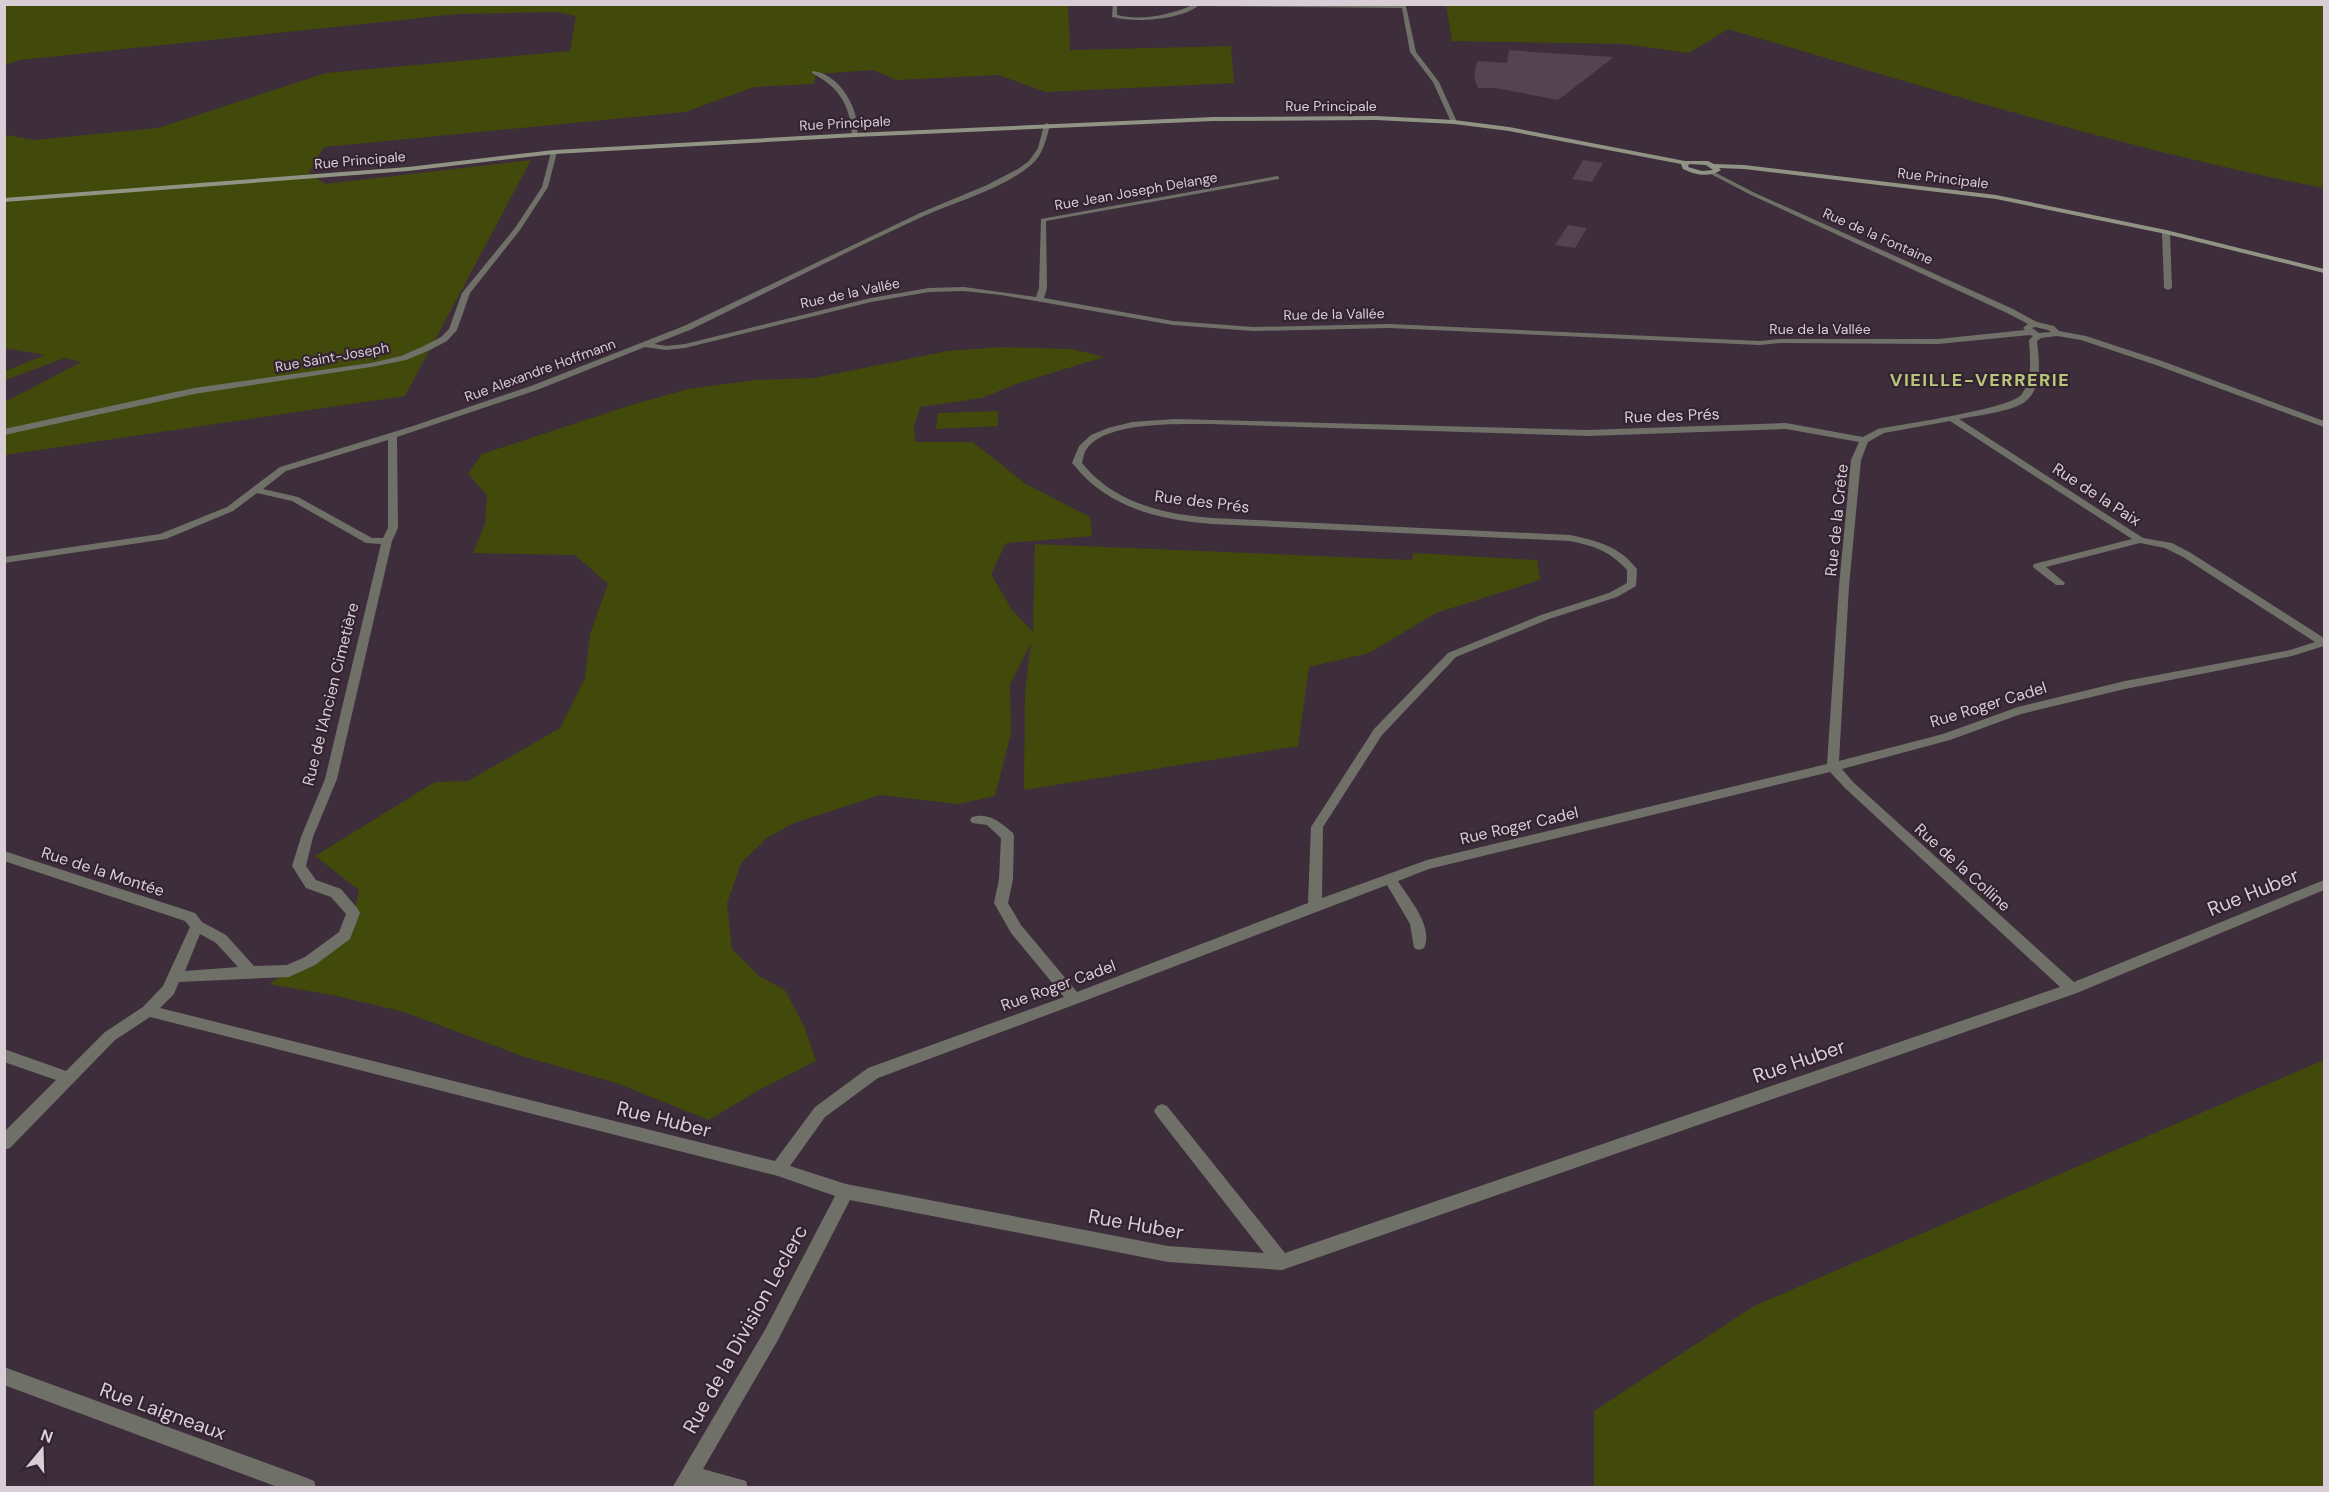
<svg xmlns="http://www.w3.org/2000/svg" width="2329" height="1492" viewBox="0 0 2329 1492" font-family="'DM Sans',sans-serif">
<rect width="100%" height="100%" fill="#3e2d3b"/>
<path fill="#414a0a" d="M 1068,4 L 1070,50 L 1231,46 L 1234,83 L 1046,92 L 998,75 L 896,80 L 874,70 L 816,74 L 814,84 L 754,87 L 685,112 L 324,147 L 309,173 L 325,184 L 531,160 L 405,396 L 5,455 L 5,402 L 81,362 L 65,358 L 5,380 L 5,371 L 45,355 L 5,348 L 5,135 L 34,140 L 158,128 L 326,73 L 570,51 L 576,16 L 556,12 L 458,14 L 20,60 L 5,65 L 5,5 Z
M 1446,5 L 2324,5 L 2324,188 C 2123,149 1925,87 1728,29 L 1689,53 L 1624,44 L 1452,41 Z
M 1003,347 L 1072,349 L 1104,357 L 1016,384 L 982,398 L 920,407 L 914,426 L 915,442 L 973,442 L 1026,484 L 1090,517 L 1092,536 L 1006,543 L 991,574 L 1012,610 L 1033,632 L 1035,544 L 1412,560 L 1413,553 L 1537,560 L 1540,580 L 1436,613 L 1369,653 L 1309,667 L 1298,746 L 1024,790 L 1025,692 L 1031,643 L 1010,684 L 1011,733 L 995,796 L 958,804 L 880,795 L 794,823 L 767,838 L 741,863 L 727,903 L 732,949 L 759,976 L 785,990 L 804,1026 L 816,1061 L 757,1091 L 709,1120 L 616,1083 L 522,1056 L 404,1012 L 337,996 L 269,984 L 350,930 L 359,890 L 315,856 L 435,782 L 468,781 L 560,728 L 585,678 L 590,634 L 608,584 L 575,555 L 473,553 L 485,524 L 487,495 L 468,474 L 482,454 L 631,405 L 688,389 L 755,380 L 815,378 L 947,351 Z
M 998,411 L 998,426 L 936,429 L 938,413 Z
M 2324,1060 L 2324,1487 L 1594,1487 L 1594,1411 L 1754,1306 Z"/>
<path fill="#554351" d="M 1509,50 L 1547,53 L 1614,57 L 1558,100 L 1496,88 L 1478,88 L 1474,77 L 1477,61 L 1507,63 Z
M 1583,160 L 1603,163 L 1592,182 L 1572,179 Z
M 1568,225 L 1587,228 L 1575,248 L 1555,245 Z"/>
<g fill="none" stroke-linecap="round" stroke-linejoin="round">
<path fill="#6f7168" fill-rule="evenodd" d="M 1113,4 L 1117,4 L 1117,15 C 1141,21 1170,15 1193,5 L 1187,4 L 1406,6 L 1416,52 L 1439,82 L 1457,122 L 1454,124 L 1451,122 L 1433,82 L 1410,52 L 1402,8 L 1198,6 C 1180,20 1135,23 1112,17 Z
M 812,71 C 840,73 861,111 857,136 L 852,135 C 850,105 839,87 812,73 Z
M 1047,123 L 1050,125 C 1046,140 1043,155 1031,165 C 1001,190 959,200 924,216 C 845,252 768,292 690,330 L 654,344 L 666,346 L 685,344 L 871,298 L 929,288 L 964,287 L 1036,297 L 1039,288 L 1041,219 L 1277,176 L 1279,177 L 1279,179 L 1046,221 L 1047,288 L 1044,298 L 1173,321 L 1253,327 L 1389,324 L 1760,341 L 1781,339 L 1938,339 L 2025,330 L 2023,328 L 2028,324 L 2007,313 L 1751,195 L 1709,173 L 1714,172 L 1755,193 L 2013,309 L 2037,322 L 2054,326 L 2059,331 L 2086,336 L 2162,361 L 2324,421 L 2324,427 L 2321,426 L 2156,365 L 2081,340 L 2057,336 L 2041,338 L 2037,341 C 2039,360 2043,385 2027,400 C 2017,411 1975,416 1959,419 L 2143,538 L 2172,543 L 2191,553 L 2324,638 L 2324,646 L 2292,656 L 2125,689 L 2021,714 L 1950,740 L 1842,769 L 1853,782 L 2074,982 L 2324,880 L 2324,890 L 2077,993 L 1282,1270 L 1168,1262 L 850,1200 L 778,1340 L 703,1469 L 746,1481 L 748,1488 L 700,1488 L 693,1486 L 692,1488 L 672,1488 L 766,1328 L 835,1196 L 778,1176 L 150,1017 L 115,1040 L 10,1148 L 4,1150 L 4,1132 L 56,1080 L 4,1062 L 4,1049 L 66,1071 L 105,1032 L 143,1007 L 163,986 L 190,927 L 185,921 L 4,861 L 4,851 L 195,913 L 202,922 L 226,935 L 254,966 L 287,965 L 305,957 L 339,932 L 346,914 L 331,897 L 306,888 L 292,866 L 301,837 L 325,779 L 381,544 L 366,543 L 292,501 L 257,493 L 233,511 L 166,539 L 4,563 L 4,557 L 160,534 L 227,507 L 280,467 L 413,426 L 531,386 L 684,326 L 920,213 L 987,185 L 1018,169 L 1029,161 L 1038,148 L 1044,125 ZM 964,291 L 1001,295 L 1173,325 L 1253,331 L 1389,328 L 1760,345 L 1781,343 L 1938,344 L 2030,335 L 2033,336 L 2029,340 C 2030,359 2033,378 2022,394 C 2012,409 1902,424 1878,429 L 1863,437 L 1786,423 L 1588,430 L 1175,419 L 1132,422 L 1108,428 L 1091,435 L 1079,446 L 1072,463 L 1074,465 C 1108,508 1160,520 1212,524 L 1570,541 C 1594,546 1610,551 1627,570 L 1627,583 L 1609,593 L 1541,615 L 1448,653 L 1374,729 L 1311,827 L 1308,903 L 1077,992 L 1021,925 L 1008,903 L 1013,879 L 1014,836 L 1013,833 C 1000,822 989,812 972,817 L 970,820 L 972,823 L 987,825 L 1001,838 L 999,879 L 994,903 L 1011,933 L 1064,997 L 868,1068 L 815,1107 L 775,1161 L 160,1008 L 174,994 L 179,982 L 289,977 L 315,965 L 350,939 L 360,913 L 358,909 L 341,889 L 316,880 L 306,866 L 313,837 L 337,779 L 392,541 L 398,528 L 397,437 L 537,390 L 645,347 L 666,350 L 685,348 L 871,302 L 929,292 ZM 2035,327 L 2048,330 L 2051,332 L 2039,333 L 2032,328 ZM 1950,421 L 2132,539 L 2034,564 L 2033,566 L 2034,568 L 2056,585 L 2064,585 L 2065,583 L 2046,567 L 2140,543 L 2165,548 L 2183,557 L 2315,642 L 2290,650 L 2125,681 L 2018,707 L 1943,734 L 1839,761 L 1849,586 L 1861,460 L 1868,442 L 1884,433 ZM 1210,424 L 1588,436 L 1786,429 L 1859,442 L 1851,460 L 1839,586 L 1827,764 L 1427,860 L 1322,898 L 1323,827 L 1382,735 L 1456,657 L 1549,619 L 1617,597 L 1636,586 L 1637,569 C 1619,546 1598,541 1570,535 L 1212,518 C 1163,514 1114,503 1082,463 C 1083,459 1084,453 1086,450 C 1103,421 1180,424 1210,424 ZM 388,440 L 388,528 L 383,538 L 372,538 L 298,497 L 263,489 L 286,471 ZM 1830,772 L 1845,788 L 2060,987 L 1285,1253 L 1167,1106 L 1162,1104 L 1157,1106 L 1154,1111 L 1157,1116 L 1264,1253 L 1168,1246 L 846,1184 L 790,1166 L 825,1117 L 878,1078 L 1079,1003 L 1387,885 L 1410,924 L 1414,948 L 1419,950 L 1424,948 C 1434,926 1409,899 1398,881 L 1429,869 ZM 200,934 L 216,943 L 238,967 L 185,971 Z
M 554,150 L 557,152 L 548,187 L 520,230 L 470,293 L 457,330 L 447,341 L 430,350 L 406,360 L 371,367 L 194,394 L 4,435 L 4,429 L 194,388 L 371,363 L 401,356 L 424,346 L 441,337 L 449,329 L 462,293 L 515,228 L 542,187 L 551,152 Z
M 2166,230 L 2170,232 L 2172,288 L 2168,290 L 2164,288 L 2162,232 Z
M 4,1367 L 307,1478 L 314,1481 L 316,1488 L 280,1488 L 4,1385 Z"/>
<path fill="#909484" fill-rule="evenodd" d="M 1376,116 L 1454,120 L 1509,127 L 1685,161 L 1708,161 L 1714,164 L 1744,165 L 1996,195 L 2166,230 L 2324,269 L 2324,273 L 2166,234 L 1996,199 L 1744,169 L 1719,168 L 1721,170 C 1709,178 1695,175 1683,169 L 1681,164 L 1509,131 L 1454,124 L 1376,120 L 1213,121 L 855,137 L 554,154 L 408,171 L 4,202 L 4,198 L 408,167 L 554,150 L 855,133 L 1213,117 ZM 1689,164 L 1706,165 L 1713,170 L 1702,171 L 1688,167 Z"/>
</g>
<g text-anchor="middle" stroke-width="4.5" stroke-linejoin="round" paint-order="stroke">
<g font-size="14" fill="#d9ced6" stroke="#342330">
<text x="1331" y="111">Rue Principale</text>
<text transform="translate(845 123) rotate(-3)" y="5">Rue Principale</text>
<text transform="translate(360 160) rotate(-5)" y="5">Rue Principale</text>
<text transform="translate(1943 178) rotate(7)" y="5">Rue Principale</text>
<text transform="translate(1136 191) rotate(-10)" y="5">Rue Jean Joseph Delange</text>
<text transform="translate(1878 236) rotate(24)" y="5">Rue de la Fontaine</text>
<text transform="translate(850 293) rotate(-12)" y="5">Rue de la Vallée</text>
<text transform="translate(1334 314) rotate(-1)" y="5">Rue de la Vallée</text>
<text x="1820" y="334">Rue de la Vallée</text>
<text transform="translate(332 357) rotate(-10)" y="5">Rue Saint-Joseph</text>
<text transform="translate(540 370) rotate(-20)" y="5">Rue Alexandre Hoffmann</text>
</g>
<g font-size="16" fill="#d9ced6" stroke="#342330">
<text transform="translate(1672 415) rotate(-2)" y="6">Rue des Prés</text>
<text transform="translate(2097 494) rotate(33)" y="6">Rue de la Paix</text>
<text transform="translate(1202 501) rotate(7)" y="6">Rue des Prés</text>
<text transform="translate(1836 520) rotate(-84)" y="6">Rue de la Crête</text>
<text transform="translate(330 694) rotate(-76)" y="6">Rue de l'Ancien Cimetière</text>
<text transform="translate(1988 704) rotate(-17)" y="6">Rue Roger Cadel</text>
<text transform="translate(1519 825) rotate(-13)" y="6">Rue Roger Cadel</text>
<text transform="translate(1963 867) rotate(42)" y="6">Rue de la Colline</text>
<text transform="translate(103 871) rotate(18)" y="6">Rue de la Montée</text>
<text transform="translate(1058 985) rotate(-20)" y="6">Rue Roger Cadel</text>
</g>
<g font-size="18" font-weight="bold" letter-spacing="1.5" fill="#b8c77c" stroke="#342330">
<text x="1980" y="386">VIEILLE-VERRERIE</text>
</g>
<g font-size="20" fill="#d9ced6" stroke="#342330">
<text transform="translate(2253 892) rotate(-22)" y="7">Rue Huber</text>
<text transform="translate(1799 1061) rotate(-19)" y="7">Rue Huber</text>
<text transform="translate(664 1119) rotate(14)" y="7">Rue Huber</text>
<text transform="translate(1136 1224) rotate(10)" y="7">Rue Huber</text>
<text transform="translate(745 1329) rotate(-61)" y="7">Rue de la Division Leclerc</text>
<text transform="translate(163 1411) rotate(20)" y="7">Rue Laigneaux</text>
</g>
</g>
<rect width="2329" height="1492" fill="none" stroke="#d9ced6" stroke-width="12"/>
<g transform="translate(42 1450) rotate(19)" stroke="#342330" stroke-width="4.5" paint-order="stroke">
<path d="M0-4.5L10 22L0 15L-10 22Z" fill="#d9ced6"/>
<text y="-9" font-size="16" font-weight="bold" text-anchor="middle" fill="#d9ced6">N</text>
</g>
</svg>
